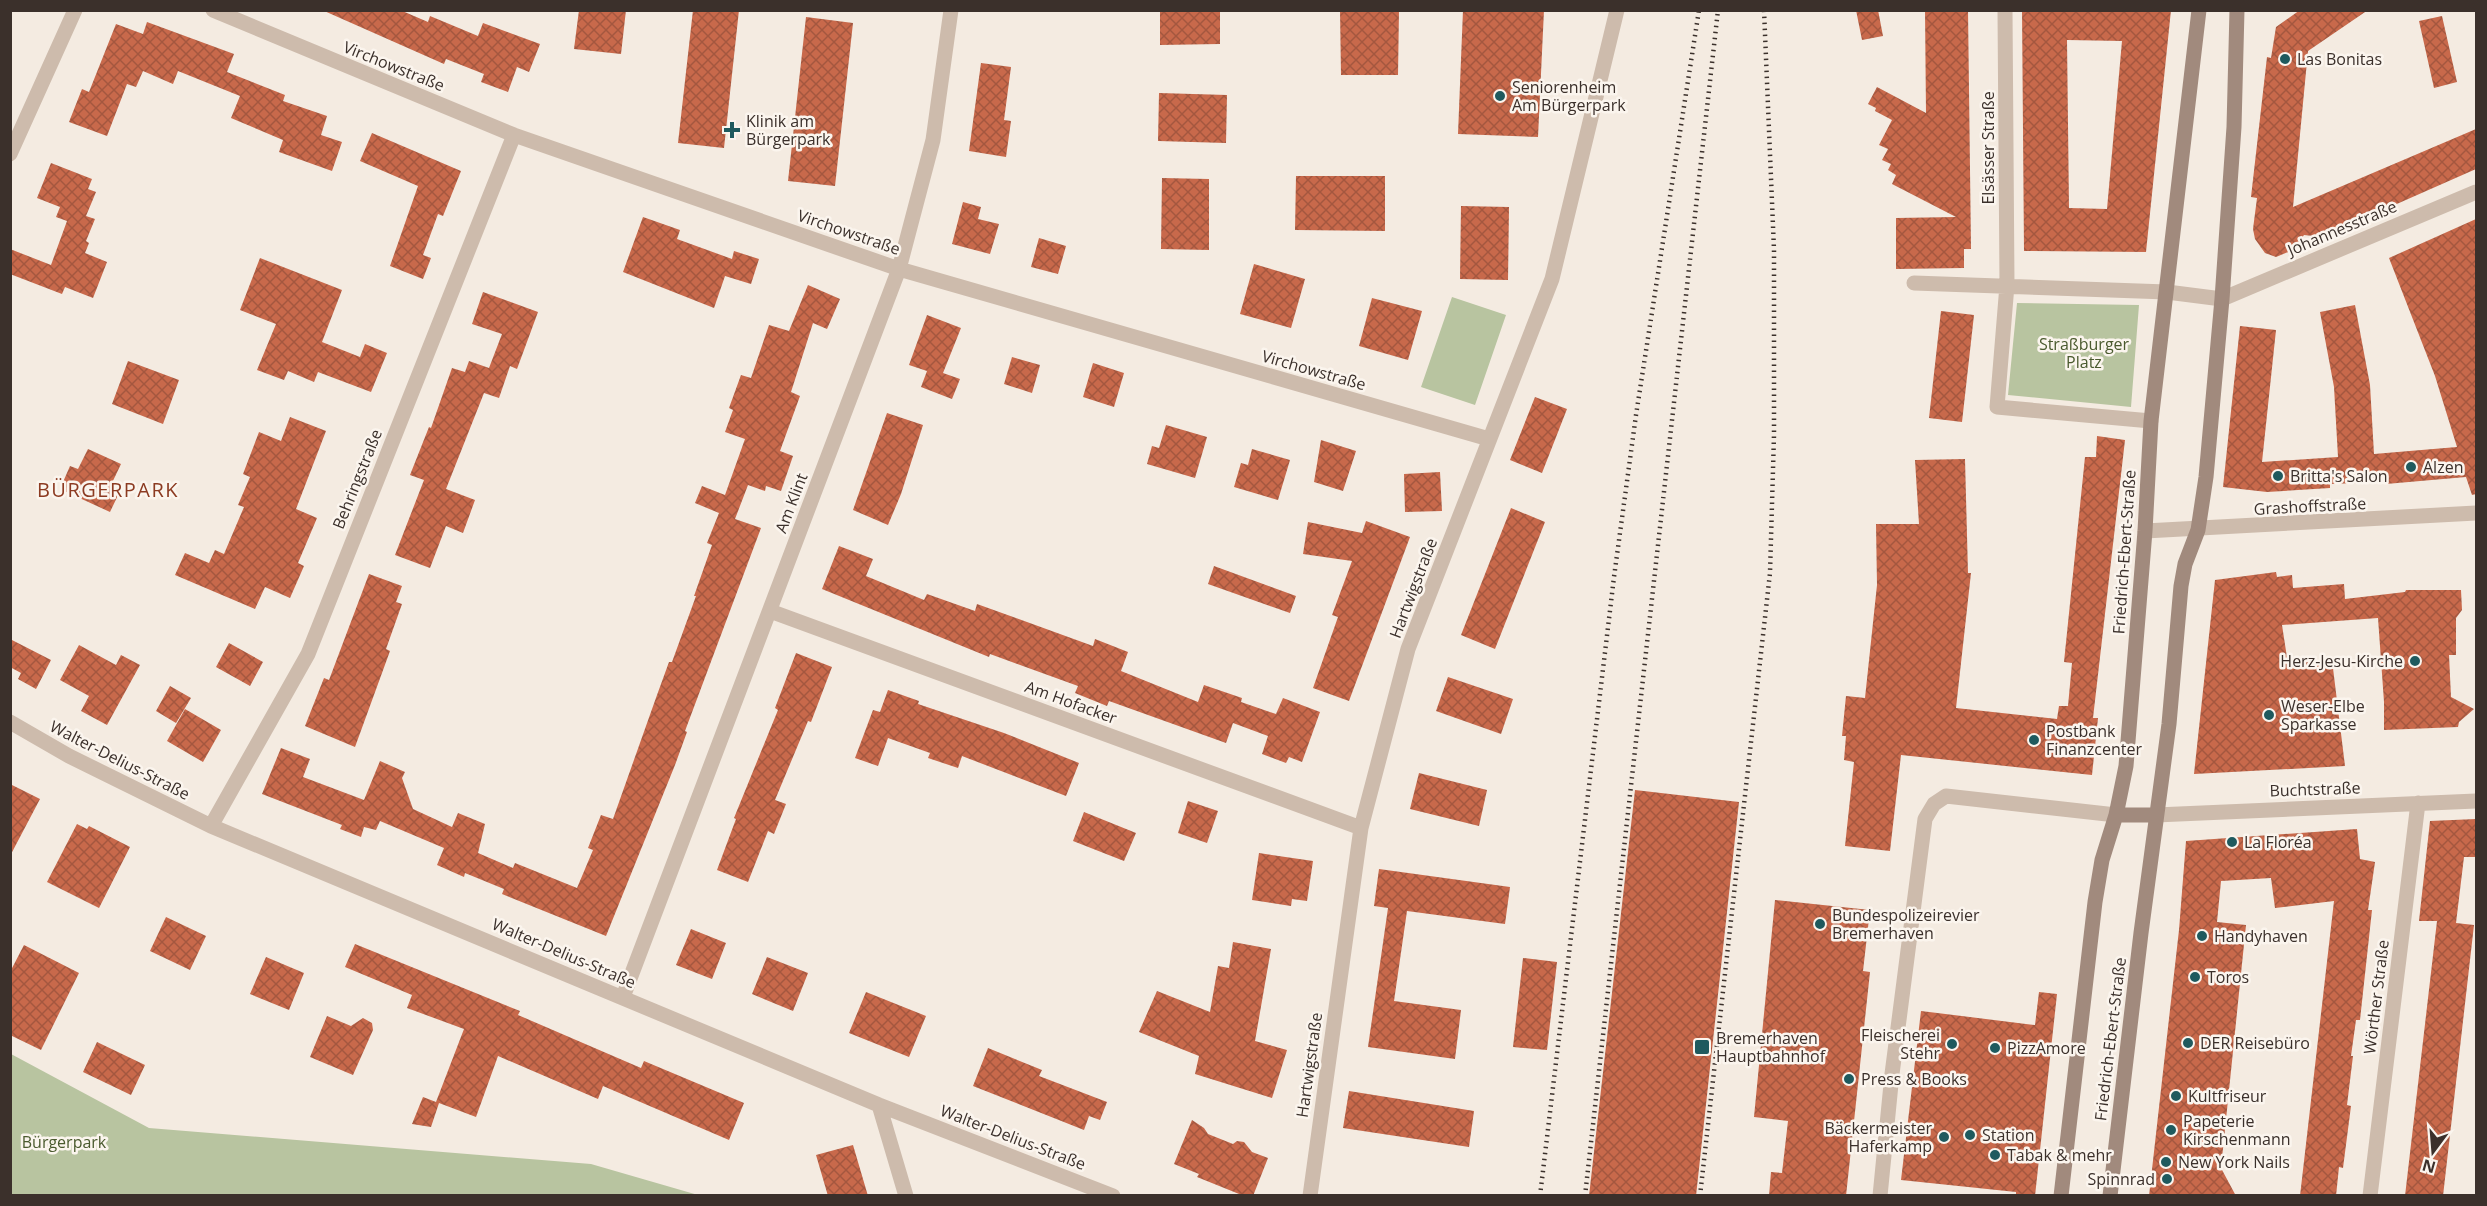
<svg xmlns="http://www.w3.org/2000/svg" width="2487" height="1206" viewBox="0 0 2487 1206" font-family="'Open Sans',sans-serif">
<defs>
<pattern id="building-cross-hatch" width="8" height="8" patternUnits="userSpaceOnUse" patternTransform="scale(1.5)"><rect width="8" height="8" fill="#c8694b"/><path d="M0 0l8 8M0 8l8-8" fill="none" stroke="#a4573f"/></pattern>
</defs>
<rect width="100%" height="100%" fill="#f4ebe1"/>
<path fill="#b8c4a0" d="M 1452,297 L 1506,315 L 1475,405 L 1421,387 Z
M 2017,303 L 2139,305 L 2131,407 L 2008,395 Z
M 11,1054 L 149,1128 L 591,1164 L 698,1195 L 11,1195 Z"/>
<path fill="url(#building-cross-hatch)" fill-rule="evenodd" d="M 322,10 L 400,10 L 428,22 L 430,16 L 478,36 L 483,23 L 540,44 L 529,72 L 517,67 L 508,92 L 481,82 L 484,74 L 446,59 L 444,64 Z
M 579,10 L 626,10 L 621,54 L 574,49 Z
M 693,10 L 739,10 L 724,148 L 678,143 Z
M 1160,10 L 1220,10 L 1220,44 L 1160,45 Z
M 1340,10 L 1399,10 L 1398,75 L 1341,75 Z
M 1463,10 L 1544,10 L 1538,137 L 1458,134 Z
M 1856,10 L 1878,10 L 1883,36 L 1862,40 Z
M 1925,10 L 1968,10 L 1971,249 L 1964,249 L 1964,268 L 1896,269 L 1896,218 L 1956,217 L 1892,184 L 1896,175 L 1888,170 L 1891,164 L 1882,160 L 1888,149 L 1879,145 L 1892,120 L 1875,111 L 1876,108 L 1868,104 L 1877,87 L 1926,113 Z
M 2022,10 L 2171,10 L 2146,252 L 2024,251 ZM 2067,40 L 2122,41 L 2107,209 L 2069,208 Z
M 2300,10 L 2368,10 L 2308,51 L 2293,207 L 2476,129 L 2476,169 L 2322,237 L 2304,235 L 2293,250 L 2276,257 L 2265,253 L 2255,239 L 2253,229 L 2257,198 L 2251,197 L 2267,57 L 2271,58 L 2276,27 Z
M 2442,16 L 2457,82 L 2434,88 L 2419,21 Z
M 806,17 L 853,23 L 835,186 L 788,181 Z
M 147,22 L 234,54 L 227,72 L 285,95 L 283,101 L 327,116 L 321,135 L 342,142 L 332,171 L 279,152 L 283,140 L 231,118 L 240,96 L 178,71 L 173,84 L 143,71 L 136,87 L 127,84 L 107,136 L 69,122 L 82,89 L 89,92 L 116,24 L 143,34 Z
M 981,63 L 1011,67 L 1004,120 L 1011,121 L 1006,157 L 969,151 Z
M 1159,93 L 1227,95 L 1226,143 L 1158,141 Z
M 372,133 L 461,171 L 443,216 L 438,214 L 423,255 L 431,258 L 423,279 L 390,266 L 418,186 L 360,161 Z
M 51,163 L 92,179 L 88,189 L 96,192 L 86,216 L 95,219 L 86,241 L 89,243 L 85,253 L 107,262 L 93,298 L 65,287 L 62,294 L 10,274 L 10,249 L 51,265 L 67,221 L 56,217 L 60,207 L 37,198 Z
M 1296,176 L 1385,176 L 1385,231 L 1295,230 Z
M 1162,178 L 1209,179 L 1209,250 L 1161,249 Z
M 963,202 L 981,207 L 978,219 L 999,224 L 990,254 L 952,244 Z
M 1461,206 L 1509,207 L 1508,280 L 1460,279 Z
M 643,217 L 680,230 L 677,239 L 732,259 L 734,251 L 759,259 L 751,284 L 725,276 L 714,308 L 623,272 Z
M 2476,219 L 2476,494 L 2472,495 L 2466,477 L 2386,484 L 2386,482 L 2330,484 L 2330,488 L 2267,492 L 2223,487 L 2240,326 L 2276,330 L 2262,462 L 2338,457 L 2334,387 L 2320,312 L 2355,305 L 2370,385 L 2374,454 L 2457,447 L 2435,376 L 2389,258 Z
M 1039,238 L 1066,246 L 1058,274 L 1031,267 Z
M 260,258 L 342,290 L 322,342 L 360,357 L 365,344 L 387,353 L 371,392 L 318,372 L 314,382 L 288,371 L 284,380 L 257,370 L 276,324 L 240,310 Z
M 1254,264 L 1305,279 L 1291,328 L 1240,314 Z
M 808,285 L 840,299 L 827,329 L 813,323 L 791,392 L 800,396 L 780,451 L 793,456 L 781,491 L 766,486 L 765,491 L 748,485 L 735,519 L 761,528 L 685,731 L 687,732 L 675,765 L 606,936 L 502,894 L 504,889 L 465,873 L 464,877 L 437,865 L 444,848 L 380,821 L 376,830 L 364,827 L 361,837 L 340,829 L 342,825 L 262,794 L 281,748 L 310,759 L 303,777 L 364,800 L 380,761 L 405,772 L 402,778 L 413,809 L 452,827 L 458,813 L 485,824 L 478,853 L 513,868 L 515,863 L 577,888 L 593,850 L 588,848 L 601,815 L 613,819 L 657,695 L 669,662 L 672,662 L 696,596 L 694,596 L 712,545 L 707,543 L 719,513 L 695,503 L 702,486 L 725,495 L 745,439 L 725,432 L 733,410 L 729,408 L 741,375 L 751,378 L 769,325 L 789,331 Z
M 483,292 L 538,312 L 517,369 L 510,366 L 499,398 L 484,393 L 446,489 L 475,500 L 463,533 L 446,526 L 430,568 L 395,555 L 424,480 L 410,475 L 429,427 L 431,428 L 452,368 L 465,372 L 469,361 L 489,368 L 502,334 L 472,324 Z
M 1372,298 L 1422,311 L 1408,360 L 1359,346 Z
M 1941,311 L 1974,315 L 1962,422 L 1929,418 Z
M 927,315 L 961,328 L 943,373 L 960,379 L 952,399 L 921,387 L 927,371 L 909,365 Z
M 1012,357 L 1040,365 L 1032,393 L 1004,384 Z
M 128,361 L 179,380 L 163,424 L 112,404 Z
M 1093,363 L 1124,373 L 1114,407 L 1083,397 Z
M 1535,397 L 1567,409 L 1542,473 L 1510,460 Z
M 887,413 L 923,425 L 901,494 L 888,525 L 853,510 Z
M 290,417 L 326,431 L 296,509 L 317,518 L 298,563 L 304,566 L 290,598 L 265,587 L 255,609 L 175,575 L 185,553 L 209,563 L 215,550 L 224,554 L 244,507 L 238,505 L 250,477 L 243,474 L 259,432 L 281,441 Z
M 1166,425 L 1207,437 L 1195,478 L 1147,464 L 1152,446 L 1159,448 Z
M 2097,436 L 2125,440 L 2093,718 L 2098,718 L 2092,775 L 1901,755 L 1890,851 L 1845,846 L 1854,762 L 1844,760 L 1846,736 L 1842,736 L 1846,696 L 1865,698 L 1877,585 L 1876,524 L 1919,524 L 1915,460 L 1965,459 L 1968,573 L 1971,573 L 1956,708 L 2057,719 L 2059,706 L 2068,706 L 2072,663 L 2064,662 L 2085,457 L 2096,457 Z
M 1321,440 L 1356,451 L 1343,491 L 1314,482 Z
M 88,449 L 121,464 L 111,485 L 121,489 L 110,512 L 60,489 L 70,466 L 78,469 Z
M 1252,449 L 1290,460 L 1278,500 L 1234,487 L 1241,463 L 1248,465 Z
M 1440,472 L 1442,511 L 1405,512 L 1404,474 Z
M 1511,508 L 1545,522 L 1495,649 L 1461,635 Z
M 1366,521 L 1410,537 L 1349,701 L 1313,688 L 1338,617 L 1332,615 L 1352,561 L 1303,554 L 1308,522 L 1362,533 Z
M 839,546 L 873,559 L 866,576 L 924,600 L 927,594 L 975,611 L 977,604 L 1093,646 L 1095,639 L 1128,652 L 1121,671 L 1198,702 L 1204,685 L 1242,698 L 1241,702 L 1276,714 L 1283,698 L 1320,712 L 1302,762 L 1289,757 L 1286,763 L 1262,754 L 1268,736 L 1233,723 L 1226,743 L 1109,701 L 1107,706 L 1075,693 L 1078,686 L 990,654 L 989,657 L 822,589 Z
M 1214,566 L 1296,596 L 1290,613 L 1208,584 Z
M 2276,572 L 2277,577 L 2292,575 L 2293,588 L 2344,584 L 2345,599 L 2405,592 L 2406,590 L 2461,590 L 2462,610 L 2456,618 L 2456,655 L 2449,655 L 2451,697 L 2474,709 L 2459,722 L 2458,727 L 2384,730 L 2384,702 L 2378,618 L 2282,625 L 2288,664 L 2332,660 L 2345,766 L 2194,774 L 2215,580 Z
M 369,574 L 402,586 L 396,602 L 402,604 L 386,649 L 390,651 L 355,747 L 305,726 L 324,678 L 329,680 Z
M 10,639 L 51,660 L 36,689 L 18,679 L 21,673 L 10,667 Z
M 229,643 L 263,662 L 250,686 L 216,667 Z
M 79,645 L 116,665 L 121,655 L 140,665 L 107,725 L 81,711 L 89,696 L 60,680 Z
M 796,653 L 832,667 L 811,722 L 808,721 L 775,800 L 786,804 L 774,834 L 768,831 L 748,882 L 717,870 L 736,819 L 734,818 L 778,710 L 775,708 Z
M 1448,677 L 1513,699 L 1501,734 L 1436,711 Z
M 170,686 L 191,698 L 176,723 L 156,711 Z
M 888,690 L 919,701 L 918,704 L 1004,733 L 1079,763 L 1066,796 L 962,756 L 958,768 L 928,758 L 930,753 L 888,738 L 878,766 L 855,758 L 873,710 L 880,712 Z
M 185,709 L 221,730 L 203,762 L 167,741 Z
M 1419,773 L 1487,790 L 1479,826 L 1410,809 Z
M 10,784 L 40,799 L 10,856 Z
M 1635,790 L 1739,802 L 1696,1196 L 1589,1196 Z
M 1188,801 L 1218,811 L 1207,843 L 1178,833 Z
M 1084,812 L 1136,833 L 1124,861 L 1073,841 Z
M 2476,819 L 2476,857 L 2464,857 L 2456,923 L 2474,925 L 2443,1196 L 2405,1196 L 2437,921 L 2419,921 L 2430,821 Z
M 77,824 L 87,829 L 89,826 L 130,847 L 99,908 L 47,882 Z
M 2357,829 L 2360,859 L 2375,862 L 2368,910 L 2372,910 L 2360,1020 L 2356,1020 L 2351,1056 L 2353,1056 L 2347,1105 L 2351,1106 L 2343,1168 L 2339,1167 L 2336,1196 L 2300,1196 L 2334,901 L 2275,908 L 2271,878 L 2221,881 L 2217,922 L 2246,925 L 2221,1168 L 2236,1196 L 2149,1196 L 2179,930 L 2186,841 Z
M 1259,853 L 1313,861 L 1307,901 L 1292,899 L 1291,906 L 1252,900 Z
M 1379,869 L 1510,887 L 1505,924 L 1407,911 L 1394,1001 L 1461,1010 L 1455,1059 L 1368,1047 L 1388,908 L 1374,906 Z
M 1775,900 L 1870,910 L 1863,971 L 1870,972 L 1846,1196 L 1769,1196 L 1771,1172 L 1782,1173 L 1788,1121 L 1754,1117 Z
M 166,917 L 206,936 L 190,970 L 150,951 Z
M 691,929 L 726,943 L 712,979 L 676,965 Z
M 1233,942 L 1271,949 L 1255,1041 L 1287,1050 L 1272,1098 L 1195,1074 L 1199,1056 L 1139,1032 L 1157,991 L 1210,1012 L 1218,966 L 1229,968 Z
M 355,944 L 520,1011 L 518,1015 L 641,1068 L 644,1061 L 744,1103 L 729,1140 L 603,1086 L 598,1099 L 498,1056 L 476,1117 L 439,1103 L 431,1127 L 412,1124 L 423,1097 L 436,1102 L 464,1029 L 407,1008 L 412,995 L 345,967 Z
M 24,945 L 79,973 L 41,1050 L 10,1035 L 10,972 Z
M 266,957 L 304,973 L 289,1010 L 250,994 Z
M 767,957 L 808,973 L 793,1011 L 752,994 Z
M 1523,958 L 1557,962 L 1547,1050 L 1513,1047 Z
M 866,992 L 926,1016 L 909,1057 L 849,1033 Z
M 2039,992 L 2057,994 L 2035,1196 L 2016,1196 L 2016,1192 L 1901,1180 L 1921,1011 L 2035,1025 Z
M 327,1016 L 351,1026 L 363,1018 L 372,1023 L 373,1030 L 353,1075 L 310,1057 Z
M 97,1042 L 145,1065 L 131,1095 L 83,1072 Z
M 988,1048 L 1042,1070 L 1039,1076 L 1107,1102 L 1100,1120 L 1089,1116 L 1084,1130 L 973,1086 Z
M 1349,1091 L 1474,1111 L 1469,1147 L 1343,1128 Z
M 1192,1120 L 1204,1128 L 1208,1134 L 1233,1144 L 1237,1141 L 1244,1142 L 1252,1152 L 1268,1158 L 1253,1196 L 1244,1196 L 1197,1177 L 1199,1174 L 1174,1164 Z
M 853,1145 L 868,1196 L 828,1196 L 816,1155 Z"/>
<g fill="none" stroke-linecap="round" stroke-linejoin="round">
<path stroke="#cdbbac" stroke-width="15" d="M 213,10 L 514,135 L 899,269 L 1489,439
M 2005,10 L 2007,285 L 1997,407 L 2151,421
M 10,154 L 75,10
M 1914,283 L 2167,292 L 2222,299 L 2476,192
M 770,611 L 1361,828
M 10,722 L 69,756 L 211,826 L 879,1105 L 1113,1196
M 2156,815 L 2476,801
M 211,826 L 308,654 L 514,135
M 623,997 L 899,269 L 933,140 L 951,10
M 879,1105 L 906,1196
M 1310,1196 L 1361,828 L 1408,649 L 1552,279 L 1617,10
M 1880,1196 L 1892,1074 L 1925,819 L 1934,804 L 1946,796 L 2116,815
M 2370,1196 L 2418,803"/>
<path stroke="#cdbbac" stroke-width="15" d="M 2145,531 L 2476,513"/>
<path stroke="#a18a7d" stroke-width="15" d="M 2116,815 L 2156,815
M 2061,1196 L 2095,902 L 2102,860 L 2116,815 L 2126,766 L 2145,531 L 2151,421 L 2199,10
M 2110,1196 L 2141,933 L 2169,724 L 2181,586 L 2185,564 L 2198,530 L 2206,477 L 2222,299 L 2234,127 L 2237,10"/>
<path stroke="#3b302b" stroke-width="4.5" stroke-dasharray="1.5 4.5" stroke-linecap="butt" d="M 1540,1196 L 1614,577 L 1636,415 L 1699,10
M 1585,1196 L 1718,10
M 1700,1196 L 1770,573 L 1774,435 L 1774,250 L 1764,10"/>
</g>
<g fill="#1f5a5e" stroke="#fbf5ee" stroke-width="2">
<circle cx="2285" cy="59" r="6"/>
<circle cx="1500" cy="96" r="6"/>
<path d="M729 121h6v6h6v6h-6v6h-6v-6h-6v-6h6z"/>
<circle cx="2411" cy="467" r="6"/>
<circle cx="2278" cy="476" r="6"/>
<circle cx="2415" cy="661" r="6"/>
<circle cx="2269" cy="715" r="6"/>
<circle cx="2034" cy="740" r="6"/>
<circle cx="2232" cy="842" r="6"/>
<circle cx="1820" cy="924" r="6"/>
<circle cx="2202" cy="936" r="6"/>
<circle cx="2195" cy="977" r="6"/>
<circle cx="2188" cy="1043" r="6"/>
<circle cx="1952" cy="1044" r="6"/>
<rect x="1694" y="1039" width="16" height="16" rx="3"/>
<circle cx="1995" cy="1048" r="6"/>
<circle cx="1849" cy="1079" r="6"/>
<circle cx="2176" cy="1096" r="6"/>
<circle cx="2171" cy="1130" r="6"/>
<circle cx="1970" cy="1135" r="6"/>
<circle cx="1944" cy="1137" r="6"/>
<circle cx="1995" cy="1155" r="6"/>
<circle cx="2166" cy="1162" r="6"/>
<circle cx="2167" cy="1179" r="6"/>
</g>
<g text-anchor="middle" stroke-width="5" stroke-linejoin="round" paint-order="stroke">
<g font-size="16" fill="#3b302b" stroke="#fbf5ee" text-anchor="start">
<text x="2297" y="65">Las Bonitas</text>
<text x="1512" y="93">Seniorenheim<tspan x="1512" dy="18">Am Bürgerpark</tspan></text>
<text x="746" y="127">Klinik am<tspan x="746" dy="18">Bürgerpark</tspan></text>
<text x="2423" y="473">Alzen</text>
<text x="2290" y="482">Britta's Salon</text>
<text x="2403" y="667" text-anchor="end">Herz-Jesu-Kirche</text>
<text x="2281" y="712">Weser-Elbe<tspan x="2281" dy="18">Sparkasse</tspan></text>
<text x="2046" y="737">Postbank<tspan x="2046" dy="18">Finanzcenter</tspan></text>
<text x="2244" y="848">La Floréa</text>
<text x="1832" y="921">Bundespolizeirevier<tspan x="1832" dy="18">Bremerhaven</tspan></text>
<text x="2214" y="942">Handyhaven</text>
<text x="2207" y="983">Toros</text>
<text x="1940" y="1041" text-anchor="end">Fleischerei<tspan x="1940" dy="18">Stehr</tspan></text>
<text x="1716" y="1044">Bremerhaven<tspan x="1716" dy="18">Hauptbahnhof</tspan></text>
<text x="2200" y="1049">DER Reisebüro</text>
<text x="2007" y="1054">PizzAmore</text>
<text x="1861" y="1085">Press &amp; Books</text>
<text x="2188" y="1102">Kultfriseur</text>
<text x="2183" y="1127">Papeterie<tspan x="2183" dy="18">Kirschenmann</tspan></text>
<text x="1932" y="1134" text-anchor="end">Bäckermeister<tspan x="1932" dy="18">Haferkamp</tspan></text>
<text x="1982" y="1141">Station</text>
<text x="2007" y="1161">Tabak &amp; mehr</text>
<text x="2178" y="1168">New York Nails</text>
<text x="2155" y="1185" text-anchor="end">Spinnrad</text>
</g>
<g font-size="16" fill="#3b302b" stroke="#fbf5ee">
<text transform="translate(394 66) rotate(22)" y="6">Virchowstraße</text>
<text transform="translate(1988 148) rotate(-90)" y="6">Elsässer Straße</text>
<text transform="translate(2342 228) rotate(-23)" y="6">Johannesstraße</text>
<text transform="translate(849 232) rotate(19)" y="6">Virchowstraße</text>
<text transform="translate(1314 370) rotate(16)" y="6">Virchowstraße</text>
<text transform="translate(357 479) rotate(-68)" y="6">Behringstraße</text>
<text transform="translate(791 503) rotate(-69)" y="6">Am Klint</text>
<text transform="translate(2310 506) rotate(-3)" y="6">Grashoffstraße</text>
<text transform="translate(2124 552) rotate(-86)" y="6">Friedrich-Ebert-Straße</text>
<text transform="translate(1413 588) rotate(-69)" y="6">Hartwigstraße</text>
<text transform="translate(1071 702) rotate(20)" y="6">Am Hofacker</text>
<text transform="translate(120 760) rotate(27)" y="6">Walter-Delius-Straße</text>
<text transform="translate(2315 789) rotate(-2)" y="6">Buchtstraße</text>
<text transform="translate(564 953) rotate(23)" y="6">Walter-Delius-Straße</text>
<text transform="translate(2376 997) rotate(-83)" y="6">Wörther Straße</text>
<text transform="translate(2110 1039) rotate(-83)" y="6">Friedrich-Ebert-Straße</text>
<text transform="translate(1309 1065) rotate(-82)" y="6">Hartwigstraße</text>
<text transform="translate(1013 1137) rotate(21)" y="6">Walter-Delius-Straße</text>
</g>
<g font-size="16" fill="#4a5a2e" stroke="#fbf5ee">
<text x="2084" y="350">Straßburger<tspan x="2084" dy="18">Platz</tspan></text>
<text x="64" y="1148">Bürgerpark</text>
</g>
<g font-size="20" letter-spacing="1.5" fill="#8c3b22" stroke="#fbf5ee">
<text x="108" y="497">BÜRGERPARK</text>
</g>
</g>
<rect width="2487" height="1206" fill="none" stroke="#3b302b" stroke-width="24"/>
<g transform="translate(2433 1152) rotate(196)" stroke="#fbf5ee" stroke-width="4.5" paint-order="stroke">
<path d="M0-4.5L10 22L0 15L-10 22Z" fill="#3b302b"/>
<text y="-9" font-size="16" font-weight="bold" text-anchor="middle" fill="#3b302b">N</text>
</g>
</svg>
